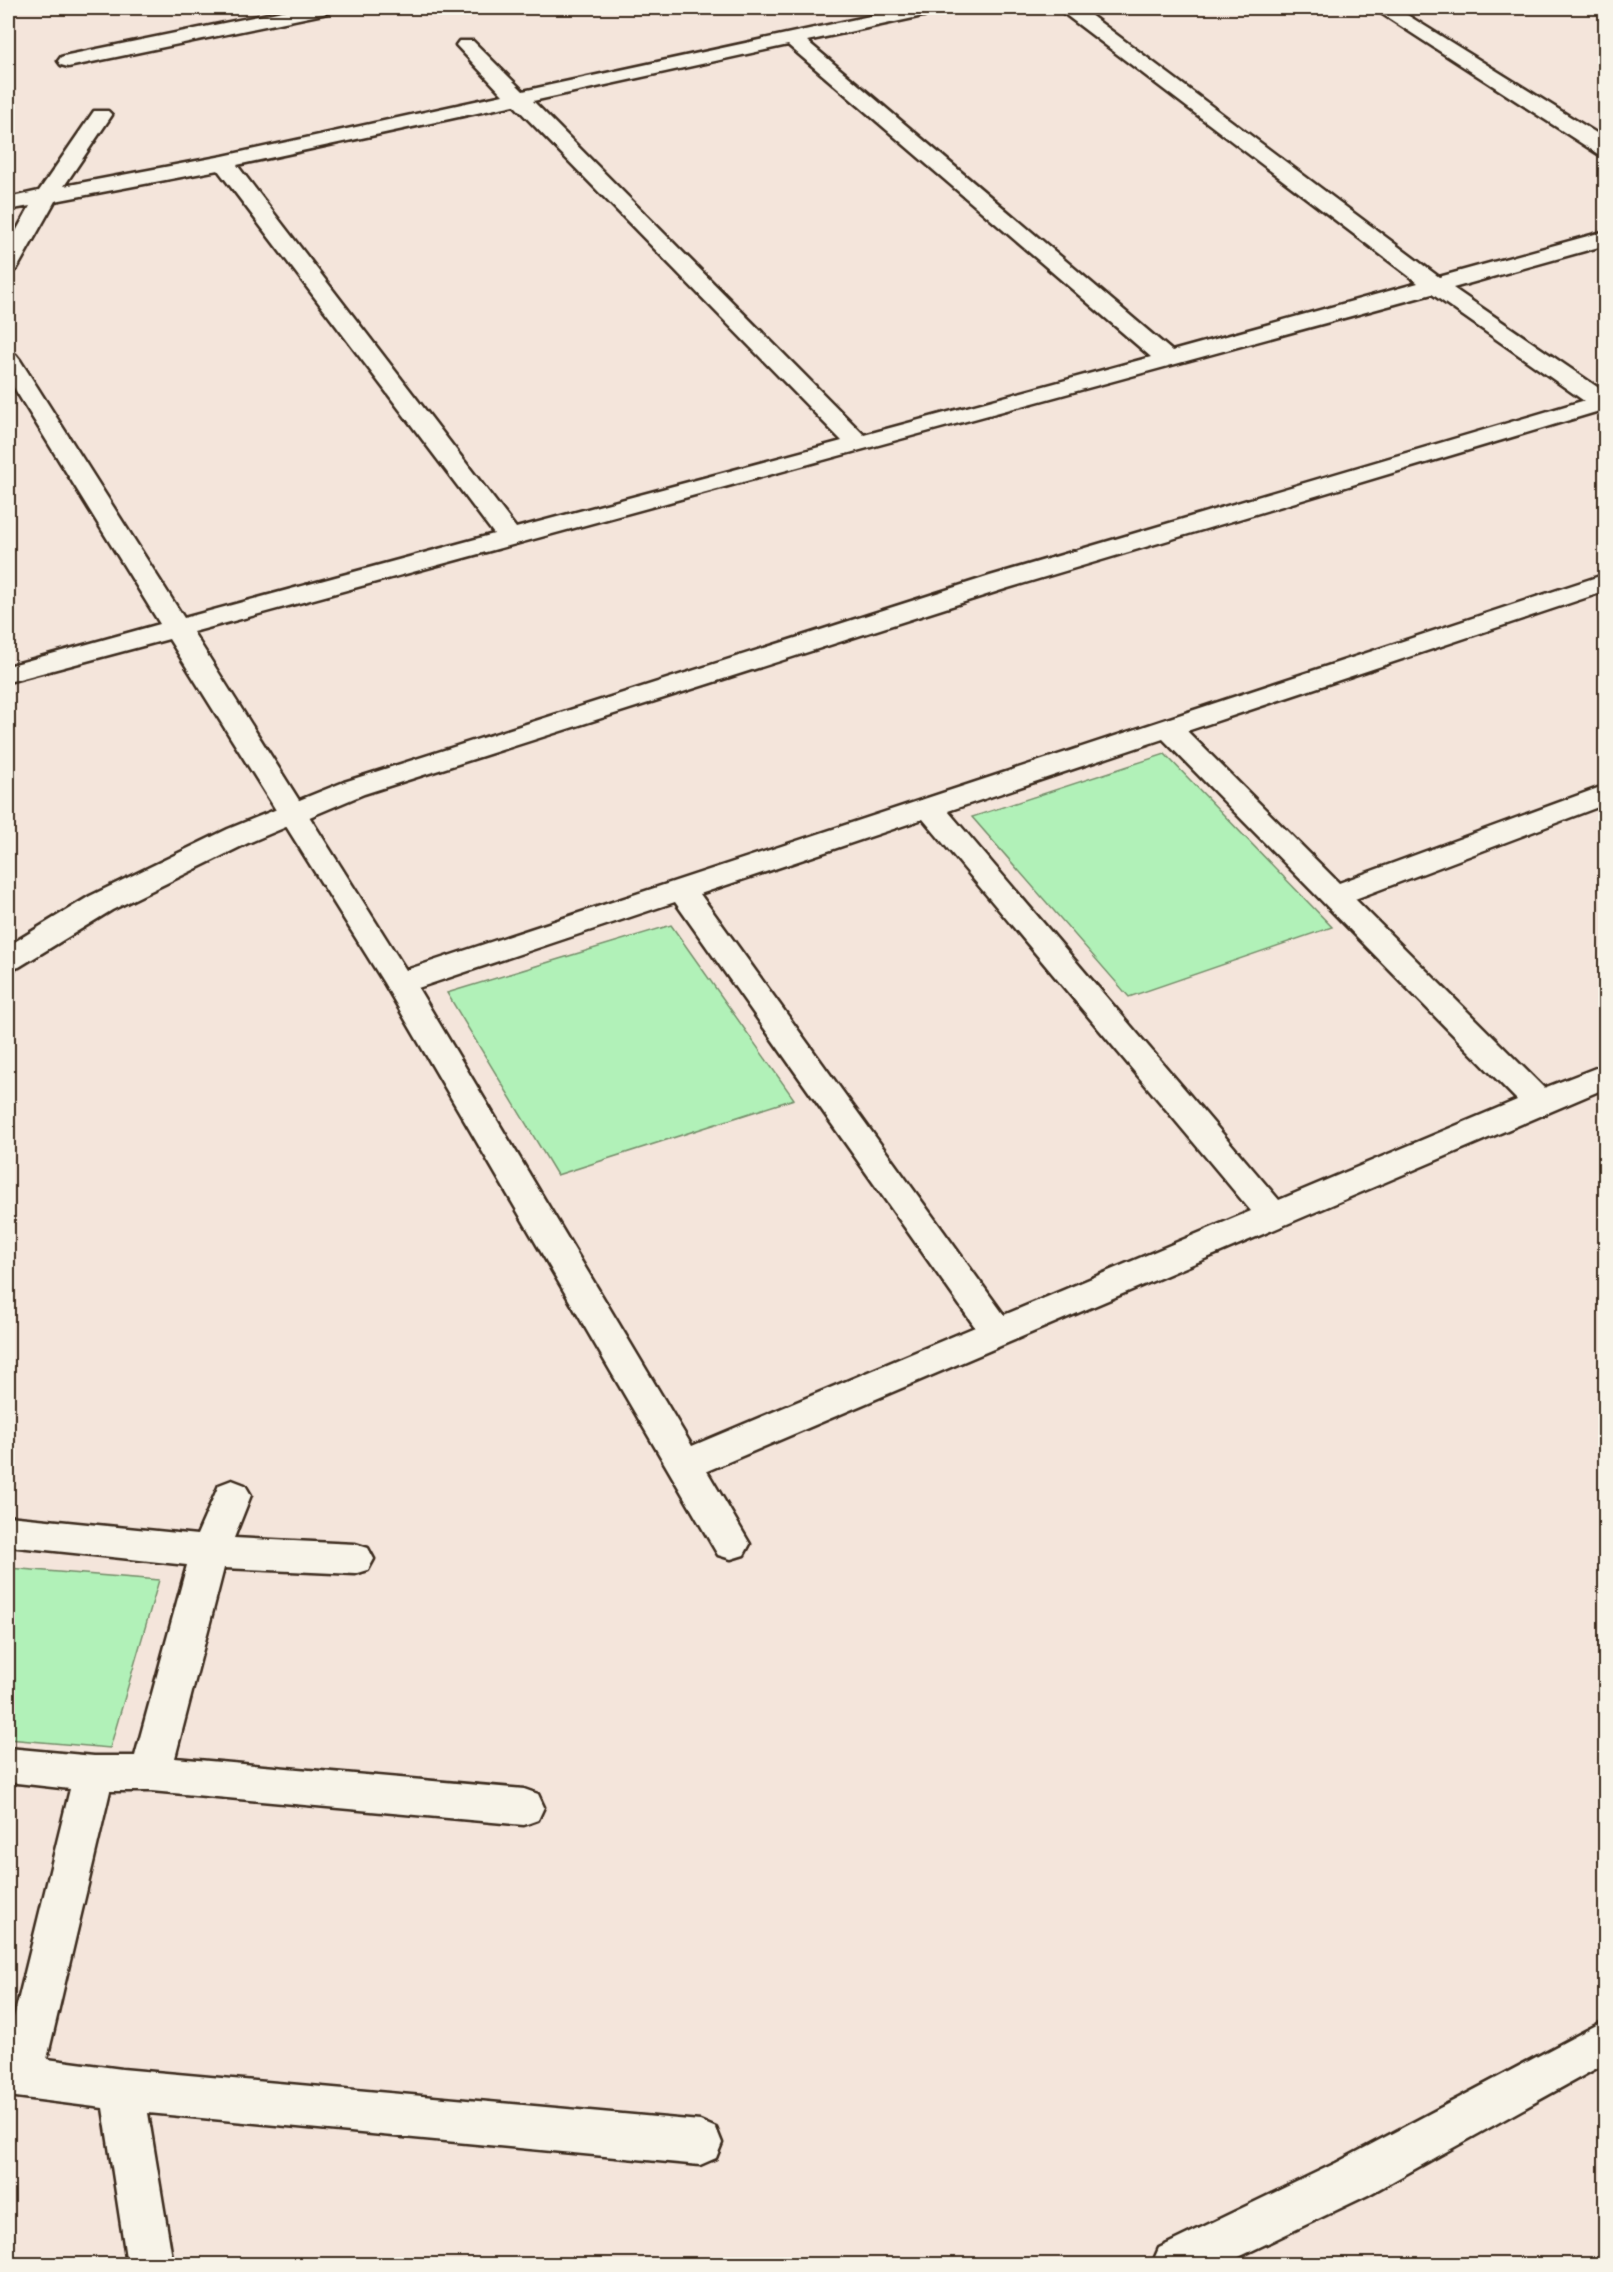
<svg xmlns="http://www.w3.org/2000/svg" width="1613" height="2272" viewBox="0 0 1613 2272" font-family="Pangolin,sans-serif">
<rect width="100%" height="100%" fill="#f4e5db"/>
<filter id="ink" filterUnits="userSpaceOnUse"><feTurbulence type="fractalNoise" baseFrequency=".0167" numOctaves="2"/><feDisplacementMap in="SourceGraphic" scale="12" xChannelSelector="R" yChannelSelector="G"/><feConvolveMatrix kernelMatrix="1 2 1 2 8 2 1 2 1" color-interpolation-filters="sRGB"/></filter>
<g filter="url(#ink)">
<path fill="#b1f1b8" stroke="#768e6b" stroke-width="1.5" d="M 1165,754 L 1332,927 L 1129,997 L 972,817 Z
M 671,925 L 794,1099 L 557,1175 L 447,993 Z
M 8,1568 L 159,1580 L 110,1748 L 8,1739 Z"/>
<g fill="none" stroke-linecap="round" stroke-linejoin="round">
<g stroke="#3b2a1e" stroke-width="5">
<path id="minor" d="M 297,8 L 333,8 L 330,12 L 323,14 L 68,67 L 61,65 L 58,61 L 61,57 L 68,55 Z
M 907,8 L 942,8 L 939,12 L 932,14 L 807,41 L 1172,351 L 1418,283 L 1062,12 L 1059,8 L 1081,8 L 1439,277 L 1606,231 L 1606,245 L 1453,288 L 1606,393 L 1606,412 L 1597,410 L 1432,294 L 193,632 L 406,970 L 1606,574 L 1606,591 L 1187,731 L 1339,883 L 1606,785 L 1606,804 L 1355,899 L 1544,1088 L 1606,1064 L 1606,1088 L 707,1471 L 750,1544 L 744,1555 L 731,1559 L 718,1555 L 384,983 L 169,639 L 8,682 L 8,666 L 160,624 L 8,378 L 8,353 L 16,355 L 20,360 L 184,618 L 494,534 L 218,170 L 55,201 L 19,265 L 16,270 L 8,272 L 8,246 L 30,206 L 8,210 L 8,198 L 39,191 L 94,111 L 108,111 L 112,115 L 64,186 L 223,156 L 503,95 L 456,45 L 459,41 L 473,41 L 523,91 ZM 788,45 L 1151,357 L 864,435 L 533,101 ZM 514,105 L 842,441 L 516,528 L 237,165 ZM 1163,739 L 1517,1100 L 1279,1200 L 948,811 ZM 923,819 L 1251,1211 L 1004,1315 L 700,894 ZM 675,902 L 975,1327 L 692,1446 L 418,988 Z
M 1373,8 L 1396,8 L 1606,139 L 1606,155 L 1598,154 Z
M 232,1480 L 245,1485 L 251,1495 L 234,1538 L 355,1544 L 368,1548 L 374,1559 L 368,1570 L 355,1574 L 224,1568 L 175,1758 L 524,1789 L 538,1794 L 544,1807 L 538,1820 L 524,1825 L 151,1791 L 110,1791 L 47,2059 L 122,2069 L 700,2121 L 716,2128 L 722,2143 L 716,2158 L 700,2165 L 148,2113 L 173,2264 L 127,2264 L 103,2108 L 8,2096 L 8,2042 L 70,1789 L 8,1782 L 8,1748 L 94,1756 L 135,1756 L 187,1565 L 8,1546 L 8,1516 L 197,1535 L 219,1485 Z
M 1606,2020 L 1606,2063 L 1368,2195 L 1224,2264 L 1152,2264 L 1159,2248 L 1336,2163 Z"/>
</g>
<g stroke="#3b2a1e" stroke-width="5">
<path id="major" d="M 1606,394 L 1606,409 L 1008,588 L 364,794 L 248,843 L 112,910 L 19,967 L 8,970 L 8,946 L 90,896 L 228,829 L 344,782 L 990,576 Z"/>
</g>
<use href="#minor" fill="#f7f3e8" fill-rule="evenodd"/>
<use href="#major" fill="#f7f3e8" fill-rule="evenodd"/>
</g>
</g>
<rect width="1613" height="2272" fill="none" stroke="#f7f3e8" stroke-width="30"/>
<rect x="15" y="15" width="1583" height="2242" fill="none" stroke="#3b2a1e" stroke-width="2" filter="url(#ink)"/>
</svg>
